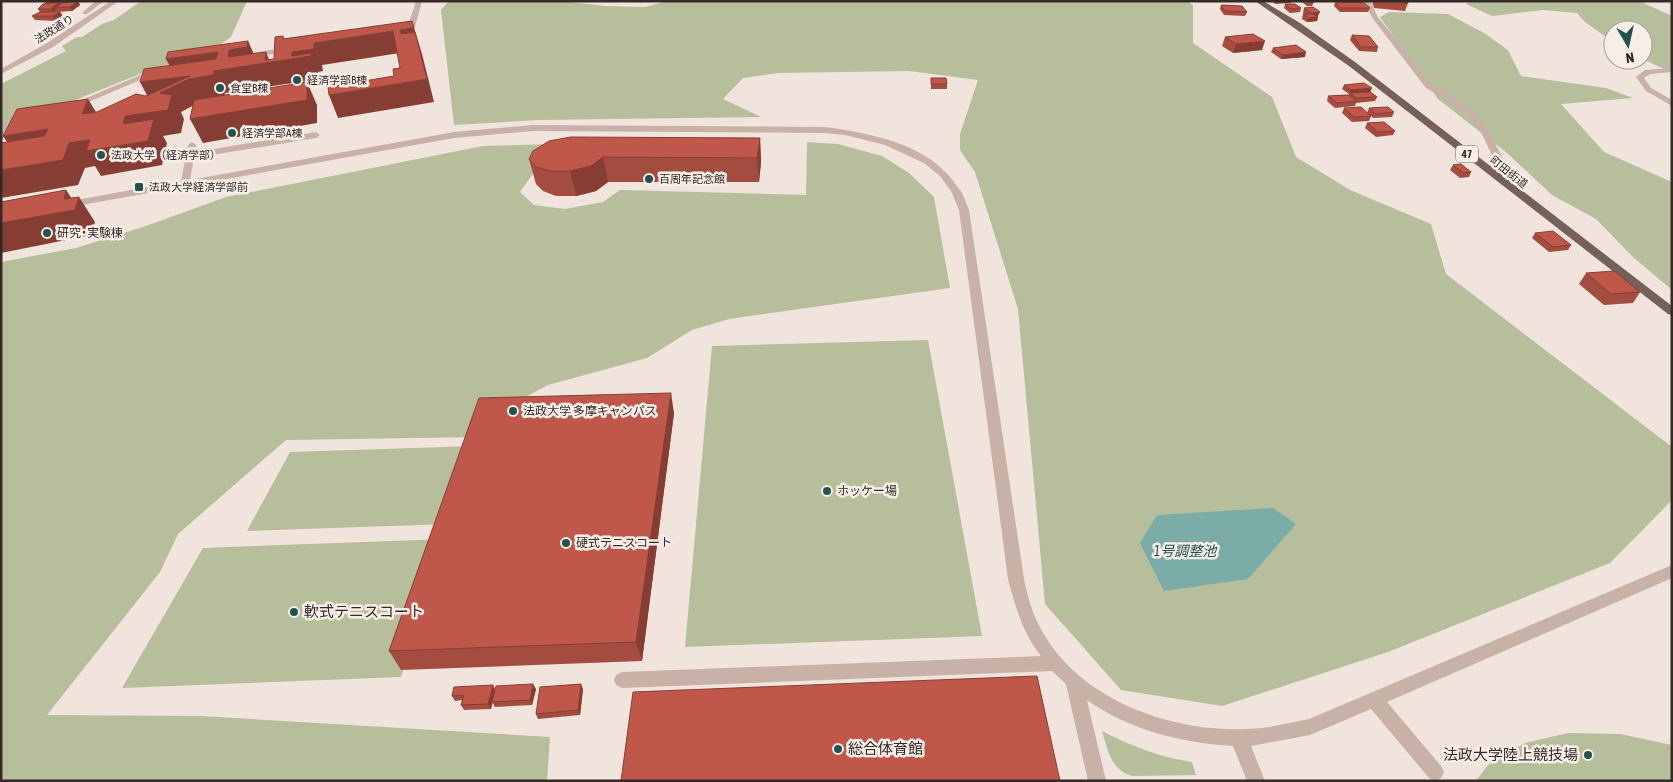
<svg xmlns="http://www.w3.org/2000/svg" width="1673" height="782" viewBox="0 0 1673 782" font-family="'Asap Condensed','Noto Sans JP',sans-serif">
<rect width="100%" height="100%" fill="#f0e4dc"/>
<path fill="#b7be9c" d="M 141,1 L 247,1 L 231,37 L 200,59 L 177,62 L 150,70 L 38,115 L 1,140 L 1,84 L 66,51 L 62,46 L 77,37 L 82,37 L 102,24 L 114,20 Z
M 449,1 L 562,1 L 605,6 L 645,7 L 667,1 L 1186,1 L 1193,5 L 1193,43 L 1272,97 L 1296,157 L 1350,190 L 1431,224 L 1446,274 L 1672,447 L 1672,500 L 1610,563 L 1388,652 L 1222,706 L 1121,690 L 1045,604 L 1018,309 L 975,172 L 960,150 L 960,134 L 978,80 L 909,71 L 778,73 L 743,78 L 723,99 L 761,117 L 538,120 L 454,125 L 441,10 Z
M 1469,1 L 1639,1 L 1672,16 L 1672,73 L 1643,59 L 1643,30 L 1613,30 L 1613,42 L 1585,22 L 1577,13 L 1543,10 L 1492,16 L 1466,4 Z
M 1389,12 L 1448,14 L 1484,33 L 1508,50 L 1521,76 L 1606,88 L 1633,98 L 1561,104 L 1604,152 L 1672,182 L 1672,290 L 1633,257 L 1596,219 L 1552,195 L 1507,153 L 1438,99 L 1380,17 Z
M 807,142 L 838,144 L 882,156 L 909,173 L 934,197 L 950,288 L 729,319 L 692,330 L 647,358 L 548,385 L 510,405 L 479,437 L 286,440 L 178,534 L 160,572 L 47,715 L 201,716 L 550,737 L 547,781 L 1,781 L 1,262 L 76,248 L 146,226 L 226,197 L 483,146 L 554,144 L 520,192 L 534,205 L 565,209 L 603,202 L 620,190 L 806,195 Z
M 928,340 L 982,636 L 685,647 L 712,346 Z
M 475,446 L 449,524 L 247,531 L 290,452 Z
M 447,539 L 401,677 L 122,688 L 203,548 Z
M 1102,731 C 1131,746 1159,757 1192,762 L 1196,775 L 1132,776 C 1110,769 1108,750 1102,731 Z
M 1568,733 L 1620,734 L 1672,745 L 1672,781 L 1476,781 L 1488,765 L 1525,743 Z"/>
<path fill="#7caca7" d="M 1273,508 L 1296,524 L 1248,579 L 1164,591 L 1140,543 L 1157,515 Z"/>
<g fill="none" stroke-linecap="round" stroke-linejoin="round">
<path fill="#c8b2a8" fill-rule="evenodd" d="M 96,1 L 104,1 L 87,14 L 83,14 L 83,12 Z
M 111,1 L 119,1 L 53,47 L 1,74 L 1,69 L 47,43 Z
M 416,1 L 422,1 L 415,27 L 405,34 L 399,34 L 399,30 L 408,26 Z
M 1363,1 L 1370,1 L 1378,17 L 1432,84 L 1462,102 L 1478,116 L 1489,132 L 1509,170 L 1504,182 L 1498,182 L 1496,180 L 1499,170 L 1481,132 L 1472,120 L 1456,106 L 1426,88 L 1373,19 Z
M 291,47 L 295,49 L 294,51 L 251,57 L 247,55 L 251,53 Z
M 1672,68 L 1672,72 L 1650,74 L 1644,78 L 1651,88 L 1672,100 L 1672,106 L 1646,91 L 1636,77 L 1645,70 Z
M 152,70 L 159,72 L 77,107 L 70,105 Z
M 25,121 L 29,124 L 28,126 L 1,131 L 1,125 Z
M 533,125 L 825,127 C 874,134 931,144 959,189 C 964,195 966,203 969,210 L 1024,579 C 1028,599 1034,619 1045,636 C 1084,701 1172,732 1245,729 C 1267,729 1288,723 1309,719 L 1672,565 L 1672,578 L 1387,702 L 1441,766 L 1444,772 L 1441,778 L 1435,781 L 1429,778 L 1371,709 L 1310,735 L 1251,746 L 1265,781 L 1247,781 L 1233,746 C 1182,743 1129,730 1087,700 L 1106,781 L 1088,781 L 1066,684 L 1052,671 L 622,688 L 616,685 L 614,680 L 616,675 L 622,672 L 1041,656 C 1023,634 1015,606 1008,579 L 959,210 L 951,191 L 940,176 L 924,163 L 885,145 L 845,135 L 825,133 L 533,131 L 454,138 L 65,208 L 60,205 L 65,202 L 181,181 L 188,145 L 192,142 L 196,145 L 195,152 L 316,132 L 320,135 L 316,138 L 194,158 L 190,180 L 454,132 Z"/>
<path fill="#76605a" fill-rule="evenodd" d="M 1255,1 L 1263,1 L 1300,23 L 1355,62 L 1672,306 L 1672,315 L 1668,314 L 1349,66 Z"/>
</g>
<path fill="#a44c40" d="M 45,1 L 78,1 L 80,5 L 72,11 L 57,12 L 56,11 L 54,12 L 60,12 L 63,16 L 56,21 L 35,20 L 32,16 L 40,12 L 38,9 L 46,4 Z
M 1272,1 L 1292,1 L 1291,3 L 1275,4 Z
M 1302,1 L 1313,1 L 1314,2 L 1312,6 L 1307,6 L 1302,2 Z
M 1332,1 L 1357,1 L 1356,2 L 1370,8 L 1368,12 L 1340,12 L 1334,6 L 1335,2 L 1336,2 Z
M 1372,1 L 1408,1 L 1408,3 L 1405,11 L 1374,8 Z
M 1285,4 L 1301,8 L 1300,12 L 1290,13 L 1284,8 Z
M 1221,5 L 1247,12 L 1245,16 L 1224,15 L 1220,9 Z
M 1304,8 L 1318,16 L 1317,16 L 1318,17 L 1317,21 L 1307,22 L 1302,19 L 1303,14 L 1305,14 L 1303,13 Z
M 1352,35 L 1378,47 L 1377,52 L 1359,51 L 1350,40 Z
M 1225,37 L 1262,50 L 1233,53 L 1222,46 Z
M 1273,48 L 1305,57 L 1281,59 L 1271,52 Z
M 931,78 L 947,84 L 947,89 L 931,89 Z
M 1344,85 L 1370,92 L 1377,97 L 1375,101 L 1356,103 L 1355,106 L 1335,108 L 1327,101 L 1328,96 L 1349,95 L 1349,94 L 1342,89 Z
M 1344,108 L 1367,113 L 1369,108 L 1394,112 L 1392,117 L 1373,118 L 1371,116 L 1369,121 L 1352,122 L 1342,113 Z
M 1367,123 L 1395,131 L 1393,135 L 1376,137 L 1365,128 Z
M 760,138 L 761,162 L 759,182 L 608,182 L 596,191 L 576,196 L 556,196 L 543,191 L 536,184 L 529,159 Z
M 1453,165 L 1471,172 L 1469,177 L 1460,178 L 1450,170 Z
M 1535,233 L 1571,245 L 1568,250 L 1549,252 L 1532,238 Z
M 1586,273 L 1640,292 L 1633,303 L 1604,305 L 1579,284 Z
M 674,413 L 642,661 L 401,670 L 389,651 Z
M 493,685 L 495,690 L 536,689 L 532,705 L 495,707 L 492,702 L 491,709 L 464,710 L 461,705 L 462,700 L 455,701 L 452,696 Z
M 583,689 L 580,715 L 538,719 L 536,714 Z"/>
<path fill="#863e34" d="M 78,1 L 80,5 L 72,11 L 70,7 Z
M 59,2 L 62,7 L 55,8 L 56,11 L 53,13 L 51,9 Z
M 60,12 L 63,16 L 56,21 L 53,16 Z
M 1320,12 L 1318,16 L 1310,17 L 1311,13 Z
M 1318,17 L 1317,21 L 1307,22 L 1309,18 Z
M 412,21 L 422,54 L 434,102 L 338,118 L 329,95 L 427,79 L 408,56 L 400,30 Z
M 393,31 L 400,53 L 322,65 L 323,71 L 318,72 L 320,79 L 225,93 L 224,98 L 200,102 L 181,112 L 184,119 L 181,133 L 163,136 L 167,143 L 162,165 L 101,176 L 95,166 L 85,168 L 78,185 L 1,198 L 1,170 L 69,143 L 125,116 L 152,105 L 140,82 L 176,77 L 166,59 L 218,52 L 228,57 L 229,50 L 248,41 L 258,63 L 265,60 L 266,52 L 270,62 L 291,59 L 283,39 L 283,36 L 292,57 L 292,52 L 314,43 Z
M 1265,41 L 1262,50 L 1233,53 L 1236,44 Z
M 1306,52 L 1305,57 L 1281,59 L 1283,55 Z
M 307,82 L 317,105 L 317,123 L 203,143 L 190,119 Z
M 1372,88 L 1370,93 L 1350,94 L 1351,90 Z
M 88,99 L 102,122 L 82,114 Z
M 48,129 L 63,154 L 20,161 L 3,136 Z
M 760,138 L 761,162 L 759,182 L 757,158 Z
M 603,157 L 608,182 L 596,191 L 576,196 L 570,171 Z
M 66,190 L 76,205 L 79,197 L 95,222 L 91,235 L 1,253 L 1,223 L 64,199 Z
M 671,393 L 674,413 L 642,661 L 636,642 Z
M 533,684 L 536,689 L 532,705 L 530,700 Z
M 581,684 L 583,689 L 580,715 L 578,710 Z
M 493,685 L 495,690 L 491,709 L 488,704 Z"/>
<path fill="#bf584b" stroke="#863e34" d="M 78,1 L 70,7 L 55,8 L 62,3 Z
M 1393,1 L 1408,1 L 1408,3 Z
M 59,2 L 51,9 L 38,9 L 43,4 Z
M 1335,2 L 1363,2 L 1370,8 L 1341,8 Z
M 1285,4 L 1295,4 L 1301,8 L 1291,9 Z
M 1221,5 L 1242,6 L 1247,12 L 1225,11 Z
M 1313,7 L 1320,12 L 1311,13 L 1304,8 Z
M 40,12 L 60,12 L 53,16 L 32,16 Z
M 1303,14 L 1313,14 L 1318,17 L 1309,18 Z
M 412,21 L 414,28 L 400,30 L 401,34 L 415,32 L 427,79 L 329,95 L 328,87 L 394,76 L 393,69 L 400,68 L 393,31 L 314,43 L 314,49 L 292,52 L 292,56 L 311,53 L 311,56 L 214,71 L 213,75 L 189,79 L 160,93 L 172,95 L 168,110 L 125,116 L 123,124 L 154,119 L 148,141 L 86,151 L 90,140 L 69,143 L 63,160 L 1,170 L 1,143 L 44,136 L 48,129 L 3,136 L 17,109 L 88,99 L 82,114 L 97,112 L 136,94 L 146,96 L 190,76 L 140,82 L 144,69 L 216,59 L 218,52 L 166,59 L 168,52 L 248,41 L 247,47 L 229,50 L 228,57 L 266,52 L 265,60 L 274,59 L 275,37 L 283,36 L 283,39 Z
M 1253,34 L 1265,41 L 1236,44 L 1225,37 Z
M 1352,35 L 1369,36 L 1378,47 L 1361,47 Z
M 1296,45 L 1306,52 L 1283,55 L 1273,48 Z
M 931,78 L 946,78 L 947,84 L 931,84 Z
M 307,82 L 307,100 L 190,119 L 194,100 Z
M 1364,83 L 1372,88 L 1351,90 L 1344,85 Z
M 1370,92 L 1377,97 L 1356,98 L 1350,93 Z
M 1348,95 L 1357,101 L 1337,103 L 1328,96 Z
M 1361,107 L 1371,116 L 1354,117 L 1344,108 Z
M 1388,107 L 1394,112 L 1376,114 L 1369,108 Z
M 1384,122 L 1395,131 L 1378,132 L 1367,123 Z
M 571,137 L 760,138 L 757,158 L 603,157 L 591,166 L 570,171 L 550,171 L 536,167 L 529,159 L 533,151 L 549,141 Z
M 1461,164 L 1471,172 L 1463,173 L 1453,165 Z
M 66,190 L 64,199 L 79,197 L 75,210 L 1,223 L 1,202 Z
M 1553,231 L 1571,245 L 1553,247 L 1535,233 Z
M 1614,271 L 1640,292 L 1611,294 L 1586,273 Z
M 671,393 L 636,642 L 389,651 L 479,398 Z
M 1037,676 L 1060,781 L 621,781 L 633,692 Z
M 533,684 L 530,700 L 492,702 L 496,686 Z
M 581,684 L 578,710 L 536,714 L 540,687 Z
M 493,685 L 488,704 L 461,705 L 464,695 L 452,696 L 454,687 Z"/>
<g fill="#205451" stroke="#f8eee8" stroke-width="2">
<circle cx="297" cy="80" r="5"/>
<circle cx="220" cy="88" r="5"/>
<circle cx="232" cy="133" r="5"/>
<circle cx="101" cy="155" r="5"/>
<circle cx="649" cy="179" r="5"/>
<rect x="134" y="182" width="10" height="10" rx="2.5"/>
<circle cx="47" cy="233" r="5"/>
<circle cx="513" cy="411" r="5"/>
<circle cx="827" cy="491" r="5"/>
<circle cx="566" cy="543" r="5"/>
<circle cx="294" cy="612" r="5"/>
<circle cx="838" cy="749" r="5"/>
<circle cx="1588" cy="755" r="5"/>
</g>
<g text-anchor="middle" stroke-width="5" stroke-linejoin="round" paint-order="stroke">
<g font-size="11" fill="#352a28" stroke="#f8eee8">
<text transform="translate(54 29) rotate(-32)" y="4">法政通り</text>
<text transform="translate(1509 172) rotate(38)" y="4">町田街道</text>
</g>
<g font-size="11" fill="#352a28" stroke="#f8eee8" text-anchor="start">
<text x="307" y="84">経済学部B棟</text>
<text x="230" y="92">食堂B棟</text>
<text x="242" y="137">経済学部A棟</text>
<text x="111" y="159">法政大学（経済学部）</text>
<text x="659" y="183">百周年記念館</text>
<text x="149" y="191">法政大学経済学部前</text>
</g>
<rect fill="#f8eee8" stroke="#706562" stroke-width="1" x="1456" y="145.5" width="22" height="17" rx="4"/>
<g font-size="11" font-weight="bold" fill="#352a28">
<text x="1467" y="158">47</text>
</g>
<g font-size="12" fill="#352a28" stroke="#f8eee8" text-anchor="start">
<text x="57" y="237">研究･実験棟</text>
<text x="523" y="415">法政大学 多摩キャンパス</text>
<text x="837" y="495">ホッケー場</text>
<text x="576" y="547">硬式テニスコート</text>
</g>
<g font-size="14" font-style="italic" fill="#205451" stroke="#f8eee8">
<text x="1185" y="556">1号調整池</text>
</g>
<g font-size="15" fill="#352a28" stroke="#f8eee8" text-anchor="start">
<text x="304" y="617">軟式テニスコート</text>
<text x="848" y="754">総合体育館</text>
<text x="1578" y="760" text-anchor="end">法政大学陸上競技場</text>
</g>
</g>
<rect width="1673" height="782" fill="none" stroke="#352a28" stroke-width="5"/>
<g transform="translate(1628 45) rotate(171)"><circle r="24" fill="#f8eee8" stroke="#aaa09b"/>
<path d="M0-4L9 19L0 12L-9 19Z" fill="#205451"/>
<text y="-8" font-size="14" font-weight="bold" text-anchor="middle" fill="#352a28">N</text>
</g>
</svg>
